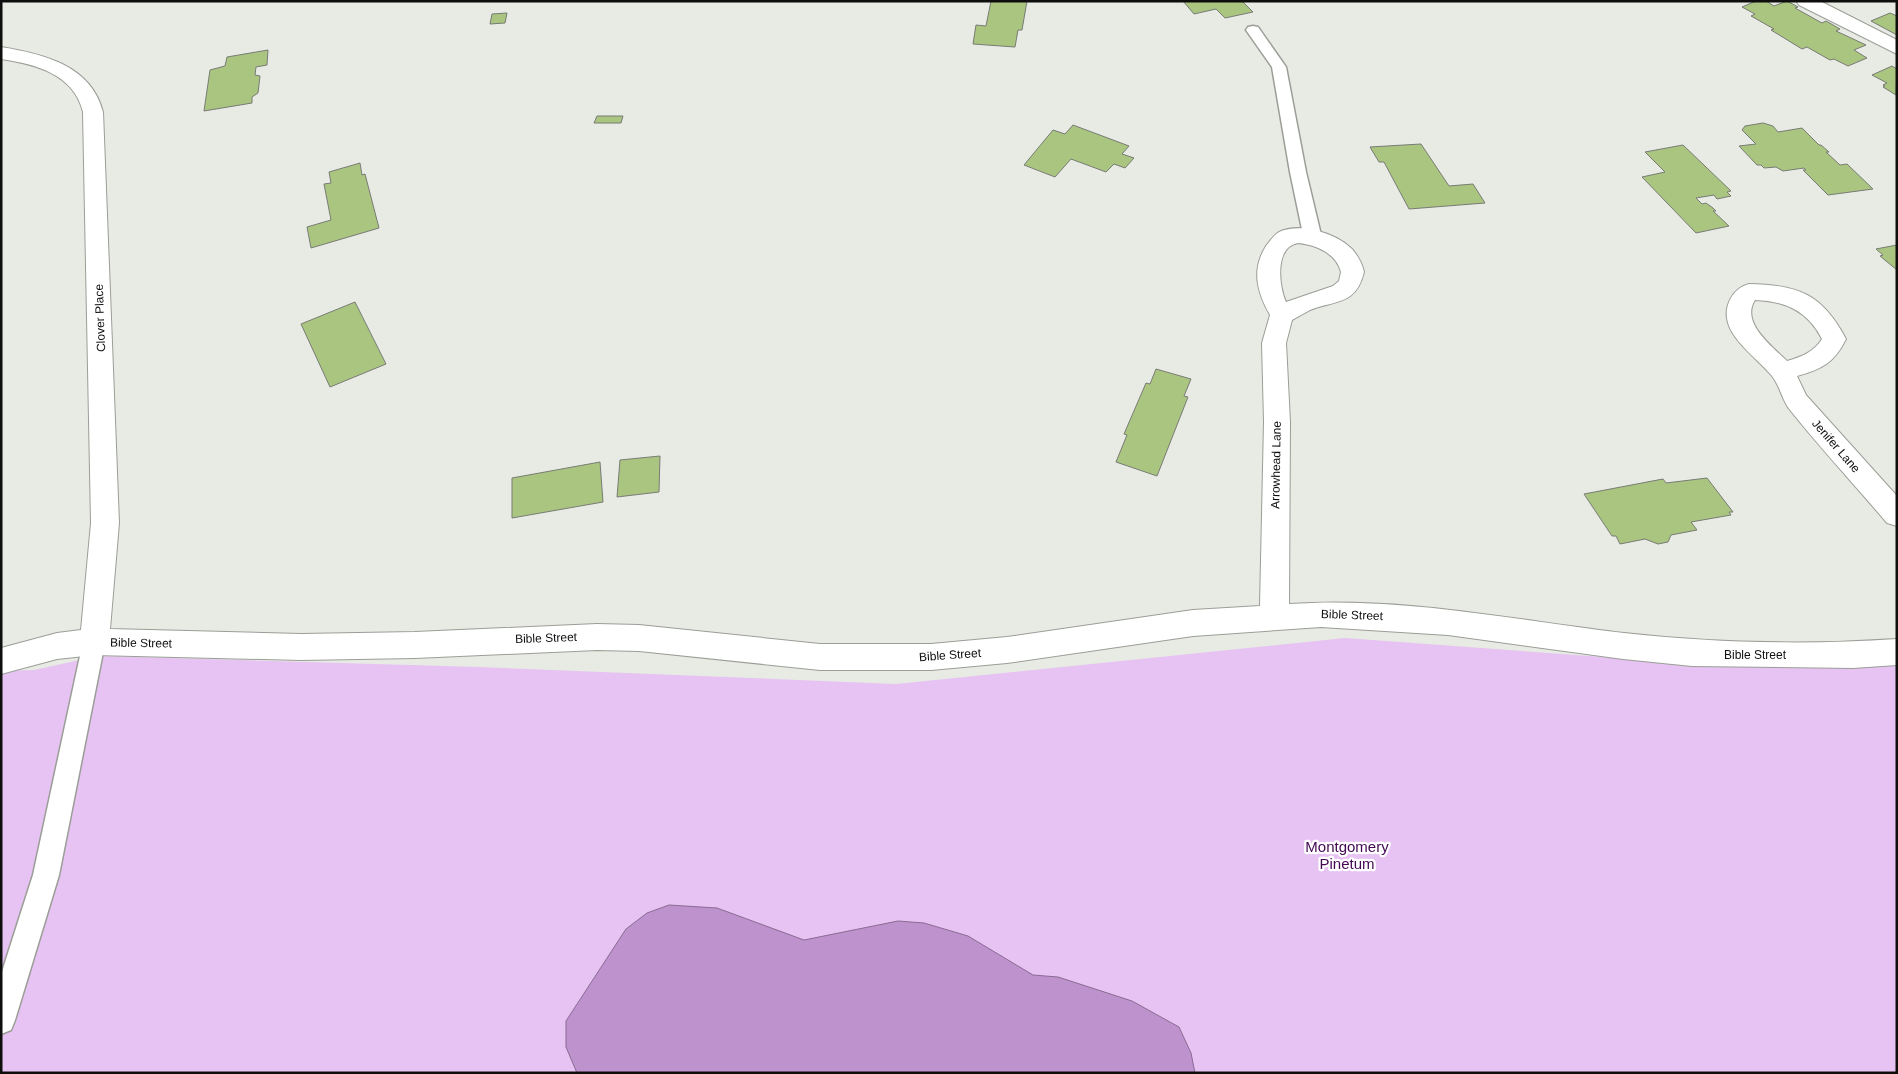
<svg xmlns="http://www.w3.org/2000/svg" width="1898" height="1074" viewBox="0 0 1898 1074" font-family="Helvetica,sans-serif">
<rect width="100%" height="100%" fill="#e8ebe4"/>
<path fill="#e6c3f2" d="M 1345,638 L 1699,664 L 1897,652 L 1897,1073 L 1,1073 L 1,671 L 34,670 L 98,656 L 480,667 L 896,684 Z"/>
<path fill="#be92cd" stroke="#896b93" d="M 669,905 L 717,908 L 804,940 L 898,921 L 924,923 L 968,936 L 1033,975 L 1058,977 L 1132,1001 L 1179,1027 L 1191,1053 L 1195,1073 L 577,1073 L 566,1047 L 566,1021 L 626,929 L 647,913 Z"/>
<path fill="#aac580" stroke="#787b75" d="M 991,1 L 1027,1 L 1022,30 L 1018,30 L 1015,47 L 973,44 L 976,25 L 986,26 Z
M 1183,1 L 1242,1 L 1253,12 L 1225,18 L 1216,9 L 1194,14 Z
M 1756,1 L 1766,1 L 1774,6 L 1787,1 L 1798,7 L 1795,8 L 1822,23 L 1826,21 L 1840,29 L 1836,31 L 1866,45 L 1854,50 L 1867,58 L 1848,66 L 1834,59 L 1830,60 L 1807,47 L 1802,49 L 1771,30 L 1774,29 L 1751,16 L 1755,14 L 1742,7 Z
M 507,13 L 505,23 L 490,24 L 492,14 Z
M 1890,13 L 1897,16 L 1897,35 L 1871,21 Z
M 268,50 L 267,65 L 256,67 L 255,75 L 260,76 L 258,93 L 252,97 L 252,103 L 204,111 L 210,70 L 225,66 L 227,57 Z
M 1892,66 L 1897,69 L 1896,95 L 1883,87 L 1885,86 L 1883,85 L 1887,83 L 1872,75 Z
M 597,116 L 623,116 L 621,123 L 594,123 Z
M 1763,123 L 1773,126 L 1778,132 L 1802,128 L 1819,145 L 1821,145 L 1829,152 L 1826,152 L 1840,165 L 1847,164 L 1873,189 L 1828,195 L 1803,170 L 1806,170 L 1804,168 L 1783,171 L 1776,167 L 1764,168 L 1761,165 L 1757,165 L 1739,146 L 1756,144 L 1742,130 L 1745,126 Z
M 1073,125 L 1129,146 L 1122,154 L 1134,158 L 1125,168 L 1114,164 L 1106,172 L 1071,159 L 1055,177 L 1024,165 L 1053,130 L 1065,134 Z
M 1421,144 L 1449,186 L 1473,184 L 1485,203 L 1409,209 L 1384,162 L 1379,162 L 1370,147 Z
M 1683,145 L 1731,191 L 1727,192 L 1731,196 L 1717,199 L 1714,195 L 1696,198 L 1702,204 L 1706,203 L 1713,208 L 1716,211 L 1713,211 L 1729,226 L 1696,233 L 1642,177 L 1665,172 L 1645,152 Z
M 360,163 L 362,175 L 365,174 L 379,228 L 311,248 L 307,227 L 331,220 L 324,184 L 331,183 L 329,172 Z
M 1897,245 L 1897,270 L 1880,256 L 1883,255 L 1876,249 Z
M 355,302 L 386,364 L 330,387 L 301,324 Z
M 1156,369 L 1191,379 L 1184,396 L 1188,397 L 1157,476 L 1116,462 L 1127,435 L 1124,434 L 1146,383 L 1150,384 Z
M 660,456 L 659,492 L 617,497 L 620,460 Z
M 600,462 L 603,502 L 512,518 L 512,478 Z
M 1707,478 L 1733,512 L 1729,512 L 1731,515 L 1691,522 L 1697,530 L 1671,535 L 1668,542 L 1658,544 L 1645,539 L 1620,544 L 1616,536 L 1612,536 L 1584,494 L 1663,479 L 1666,483 Z"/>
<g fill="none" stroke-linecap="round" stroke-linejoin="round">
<g stroke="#9b9e97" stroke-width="3">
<path id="service" d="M 1253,26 L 1258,27 L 1286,67 L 1306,172 L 1322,239 L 1319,243 L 1313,245 L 1307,243 L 1304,239 L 1290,172 L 1272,67 L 1246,30 L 1248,27 Z
M 94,632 L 102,635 L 105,642 L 59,875 L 15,1020 L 11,1030 L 1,1034 L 1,975 L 33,875 L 83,642 L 86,635 Z"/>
</g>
<g stroke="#9b9e97" stroke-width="2">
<path id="minor" d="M 1796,1 L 1820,1 L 1897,40 L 1897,54 L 1799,5 Z
M 1,47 C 43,54 91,65 103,112 L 119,523 L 110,629 L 301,634 L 415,632 L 597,624 L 639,625 L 820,644 L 931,644 L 1007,637 L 1193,610 L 1260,606 L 1264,422 L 1262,343 L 1270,315 C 1257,292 1251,270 1266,246 C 1270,241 1274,235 1279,232 C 1300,222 1336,233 1352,249 C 1358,256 1362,263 1364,272 C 1356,305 1336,300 1310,310 C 1304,313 1298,317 1292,320 L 1286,343 L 1290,422 L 1289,604 C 1401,596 1513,620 1624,633 C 1714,643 1807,645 1897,639 L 1897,665 L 1853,668 L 1692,666 L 1623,659 L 1448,635 L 1321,627 L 1193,636 L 1007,663 L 931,670 L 820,670 L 639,651 L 597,650 L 415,658 L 301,660 L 94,655 L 57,659 L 1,674 L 1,648 L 57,633 L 81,630 L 91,523 L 83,112 C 74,74 35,64 1,59 ZM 1298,243 C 1316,245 1336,253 1341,272 L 1339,281 L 1333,286 L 1286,302 C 1279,287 1274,247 1298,243 Z
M 1749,284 C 1799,285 1822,294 1846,339 C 1834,363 1822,369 1797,376 L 1806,395 L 1897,496 L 1897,526 L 1887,523 C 1855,485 1821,449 1790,410 C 1782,400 1780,386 1772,376 C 1760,361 1734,343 1728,323 C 1723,306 1733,288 1749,284 ZM 1755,300 C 1785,301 1808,311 1822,339 C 1814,352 1801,357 1787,361 C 1773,347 1740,323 1755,300 Z"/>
</g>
<use href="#service" fill="#fff" fill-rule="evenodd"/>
<use href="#minor" fill="#fff" fill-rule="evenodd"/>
</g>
<g text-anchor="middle" stroke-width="4.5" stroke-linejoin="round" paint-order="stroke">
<g font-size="12" fill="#0e0f0d" stroke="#fff">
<text transform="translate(100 318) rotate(-92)" y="4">Clover Place</text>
<text transform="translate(1836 446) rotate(49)" y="4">Jenifer Lane</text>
<text transform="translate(1276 465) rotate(-89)" y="4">Arrowhead Lane</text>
<text transform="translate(1352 615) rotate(2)" y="4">Bible Street</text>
<text transform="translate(546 638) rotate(-2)" y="4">Bible Street</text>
<text transform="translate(141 643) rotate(1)" y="4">Bible Street</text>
<text transform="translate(950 655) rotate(-4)" y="4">Bible Street</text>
<text x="1755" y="659">Bible Street</text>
</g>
<g font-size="15" fill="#430852" stroke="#fff">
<text x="1347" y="852">Montgomery<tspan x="1347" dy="17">Pinetum</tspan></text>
</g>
</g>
<rect width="1898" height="1074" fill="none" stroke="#0e0f0d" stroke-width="5"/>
</svg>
